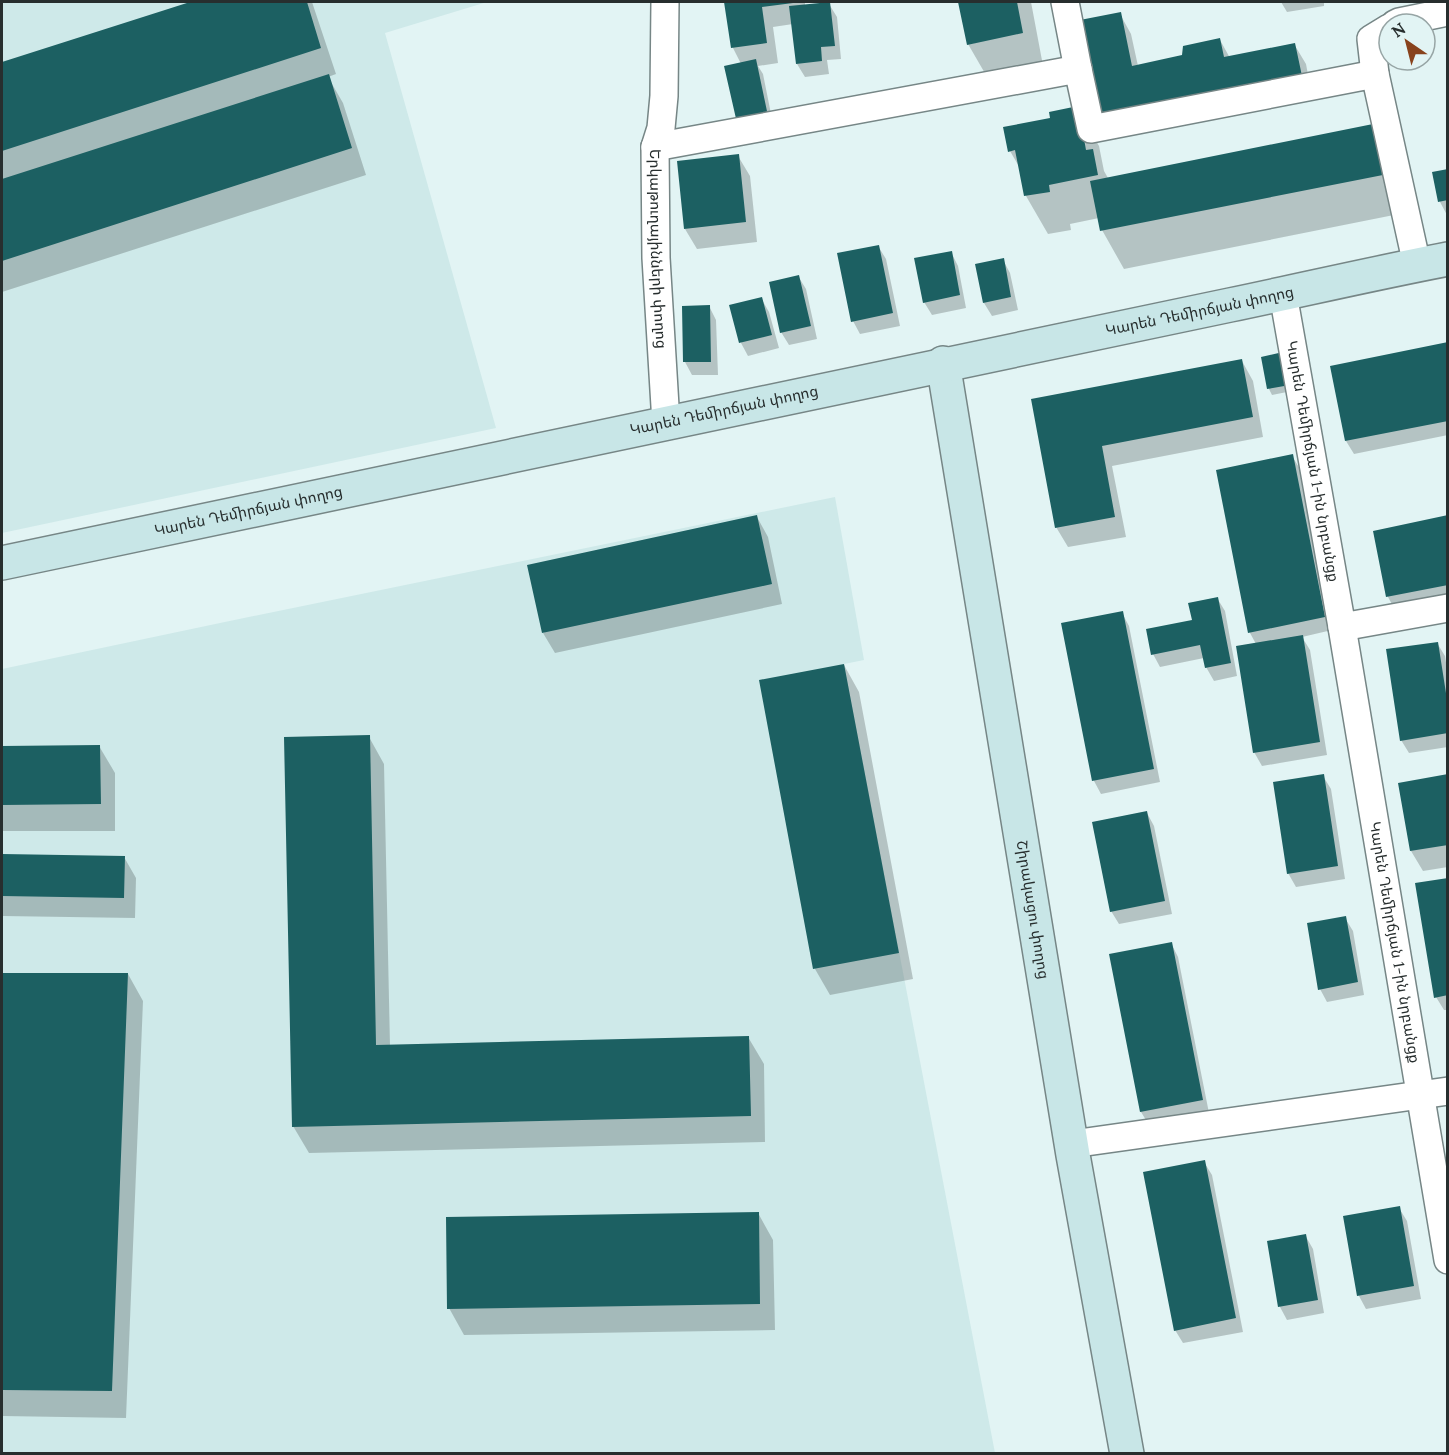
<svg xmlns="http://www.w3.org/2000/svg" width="1449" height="1455" viewBox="0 0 1449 1455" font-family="Lora,'Noto Sans Armenian',serif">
<rect width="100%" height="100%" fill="#e2f4f4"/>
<path fill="#cee9e9" d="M 2,2 L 487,2 L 385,33 L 496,428 L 2,533 Z
M 835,497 L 864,660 L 844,664 L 995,1453 L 2,1453 L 2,669 L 220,623 Z"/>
<path fill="#0003" d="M 195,2 L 312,2 L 336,74 L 328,77 L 343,103 L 366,175 L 2,292 L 2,64 Z
M 726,2 L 805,2 L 805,6 L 829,4 L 837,17 L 841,59 L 827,60 L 829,74 L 805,77 L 797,64 L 793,24 L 773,27 L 778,63 L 758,66 L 763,74 L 774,129 L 733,48 Z
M 960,2 L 1031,2 L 1044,71 L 990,82 L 968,44 Z
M 1281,2 L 1324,2 L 1324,6 L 1287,12 Z
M 1120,14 L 1131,34 L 1138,66 L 1183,57 L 1220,40 L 1230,58 L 1294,44 L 1306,64 L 1312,96 L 1113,137 Z
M 1077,108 L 1099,146 L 1104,171 L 1108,178 L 1378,124 L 1409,212 L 1124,269 L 1102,230 L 1099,218 L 1070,224 L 1071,230 L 1048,234 L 1026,196 L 1021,170 L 1010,151 L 1052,119 Z
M 738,156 L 750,176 L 757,242 L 697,249 L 685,229 Z
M 1448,170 L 1448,215 L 1447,215 L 1440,202 Z
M 878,246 L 886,259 L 900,326 L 860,334 L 853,321 Z
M 951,252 L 958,266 L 966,308 L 932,315 L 924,302 Z
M 1003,260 L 1010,273 L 1018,310 L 992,316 L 984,303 Z
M 798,276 L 806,289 L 817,339 L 789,345 L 781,332 Z
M 761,298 L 769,312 L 779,348 L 748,356 L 741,343 Z
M 709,306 L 716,320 L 718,375 L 692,375 L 685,362 Z
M 1448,344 L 1448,435 L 1354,454 L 1346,441 L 1332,367 Z
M 1263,358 L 1292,391 L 1272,395 L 1269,389 Z
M 1242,361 L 1253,381 L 1263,437 L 1112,466 L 1126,537 L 1068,547 L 1056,527 L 1033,400 Z
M 1292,456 L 1300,469 L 1332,630 L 1302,637 L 1310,650 L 1327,755 L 1262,766 L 1254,752 L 1256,644 L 1250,633 Z
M 757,517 L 768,537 L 782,604 L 555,653 L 543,633 Z
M 1448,517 L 1448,599 L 1395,610 L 1388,597 L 1375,532 Z
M 1217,598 L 1225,611 L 1237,676 L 1214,681 L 1206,667 L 1204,658 L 1160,667 L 1153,654 L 1194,621 Z
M 1122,613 L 1129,626 L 1160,782 L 1101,794 L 1094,781 Z
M 1437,643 L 1445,656 L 1448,675 L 1448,747 L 1409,753 L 1401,740 Z
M 844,665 L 859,692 L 913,979 L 830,995 L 815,969 L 761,681 Z
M 369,737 L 384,764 L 390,1046 L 748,1037 L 764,1064 L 765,1142 L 309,1153 L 293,1126 Z
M 99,746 L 115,773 L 115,831 L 2,831 L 2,747 Z
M 1323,776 L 1331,789 L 1345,879 L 1296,887 L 1288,873 Z
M 1448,776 L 1448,867 L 1423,871 L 1411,851 L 1399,785 Z
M 1147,813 L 1154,826 L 1172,914 L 1119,924 L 1111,911 Z
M 2,856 L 124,857 L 136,878 L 135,918 L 2,916 Z
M 1448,879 L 1448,1010 L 1444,1010 L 1436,997 Z
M 1345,918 L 1353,931 L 1364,995 L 1327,1002 L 1320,989 Z
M 1171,943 L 1178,957 L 1209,1113 L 1149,1125 L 1141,1112 L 1111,955 Z
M 128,974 L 143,1001 L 126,1418 L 2,1416 L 2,975 Z
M 1204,1162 L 1212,1175 L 1243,1332 L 1183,1343 L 1175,1330 Z
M 1399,1208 L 1407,1221 L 1421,1299 L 1366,1309 L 1359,1296 L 1344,1218 Z
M 758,1213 L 773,1240 L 775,1330 L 464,1335 L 449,1308 Z
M 1305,1235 L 1313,1249 L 1324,1313 L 1287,1320 L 1280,1307 L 1268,1242 Z"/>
<path fill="#1c6062" d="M 190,2 L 307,2 L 321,48 L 2,151 L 2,62 Z
M 724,2 L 793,2 L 793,3 L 762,7 L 767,43 L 731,48 Z
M 830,2 L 835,46 L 821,47 L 822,61 L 796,64 L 789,6 Z
M 958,2 L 1017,2 L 1023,33 L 967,45 Z
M 1121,12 L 1132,66 L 1182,55 L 1183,46 L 1220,38 L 1224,57 L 1295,43 L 1302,76 L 1100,117 L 1080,20 Z
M 756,59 L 768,116 L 737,123 L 724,66 Z
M 329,74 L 352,148 L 2,261 L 2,179 Z
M 1078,106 L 1086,150 L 1093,149 L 1098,175 L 1049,185 L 1050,192 L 1024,196 L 1015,150 L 1008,152 L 1003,127 L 1050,118 L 1049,112 Z
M 1378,123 L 1388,174 L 1100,231 L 1090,181 Z
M 739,154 L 746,222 L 684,229 L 677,161 Z
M 1448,169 L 1448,200 L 1438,202 L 1432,172 Z
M 879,245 L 893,313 L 851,322 L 837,253 Z
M 952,251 L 960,295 L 923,303 L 914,258 Z
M 1004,258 L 1011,297 L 983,303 L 975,264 Z
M 799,275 L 811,326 L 780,333 L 769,282 Z
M 762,297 L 772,335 L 739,343 L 729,305 Z
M 710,305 L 711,362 L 683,362 L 682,306 Z
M 1448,342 L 1448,421 L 1345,441 L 1330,366 Z
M 1283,352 L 1290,385 L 1267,389 L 1261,357 Z
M 1242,359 L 1253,417 L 1102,446 L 1115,517 L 1055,528 L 1031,399 Z
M 1293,454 L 1325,617 L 1248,633 L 1216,470 Z
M 757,515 L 772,584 L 542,633 L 527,565 Z
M 1448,515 L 1448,585 L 1386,597 L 1373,531 Z
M 1218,597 L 1231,663 L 1205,668 L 1200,645 L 1151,655 L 1146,629 L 1192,620 L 1188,603 Z
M 1123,611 L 1154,769 L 1092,781 L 1061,623 Z
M 1303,635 L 1320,742 L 1253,753 L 1236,646 Z
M 1438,642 L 1448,706 L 1448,733 L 1400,741 L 1386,649 Z
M 844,664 L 899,953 L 813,969 L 759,680 Z
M 370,735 L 376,1045 L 749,1036 L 751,1116 L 292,1127 L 284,737 Z
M 100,745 L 101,804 L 2,805 L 2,746 Z
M 1324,774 L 1338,866 L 1287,874 L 1273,782 Z
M 1448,774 L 1448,845 L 1410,851 L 1398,783 Z
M 1147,811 L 1165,901 L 1110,912 L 1092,822 Z
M 2,854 L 125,856 L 124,898 L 2,896 Z
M 1448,878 L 1448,995 L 1434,998 L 1415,883 Z
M 1346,916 L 1358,982 L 1318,990 L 1307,923 Z
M 1172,942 L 1203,1100 L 1140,1112 L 1109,954 Z
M 2,973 L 128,973 L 112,1391 L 2,1390 Z
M 1205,1160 L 1236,1318 L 1174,1331 L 1143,1172 Z
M 1400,1206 L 1414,1286 L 1357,1296 L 1343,1216 Z
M 759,1212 L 760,1304 L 447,1309 L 446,1217 Z
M 1306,1234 L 1318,1300 L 1278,1307 L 1267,1241 Z"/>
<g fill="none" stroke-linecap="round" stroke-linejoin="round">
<g stroke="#768686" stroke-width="30">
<g id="street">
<path id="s1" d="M 665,2 L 664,96 L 661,128 L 655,147 L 656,258 L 666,423"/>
<path d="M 1065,2 L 1078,69"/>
<path d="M 1395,24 L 1399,22 L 1448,12"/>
<path d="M 1375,74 L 1371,39 L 1389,28"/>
<path d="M 655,147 L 1078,69 L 1091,129 L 1375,74 L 1417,265"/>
<path id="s2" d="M 1283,294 L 1342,627 L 1448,1260"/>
<path d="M 1342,627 L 1448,608"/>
<path d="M 1072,1144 L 1448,1091"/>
</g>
</g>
<g stroke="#768686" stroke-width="36">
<g id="secondary">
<path id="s3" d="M 943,363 L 1073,1155 L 1127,1454"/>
<path id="s4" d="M 2,563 C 411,477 820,389 1230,305 C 1302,290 1375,273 1448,259"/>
</g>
</g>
<use href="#street" stroke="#fff" stroke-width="27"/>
<use href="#secondary" stroke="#c8e6e7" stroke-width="33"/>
</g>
<g text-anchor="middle" stroke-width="6" stroke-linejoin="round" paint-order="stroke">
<g font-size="15" fill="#272e2e" stroke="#e2f4f4">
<text dy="5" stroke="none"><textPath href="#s1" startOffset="248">Երկաթուղայինների փողոց</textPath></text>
<text dy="5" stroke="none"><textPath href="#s4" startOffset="1224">Կարեն Դեմիրճյան փողոց</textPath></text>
<text dy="5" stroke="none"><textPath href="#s4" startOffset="738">Կարեն Դեմիրճյան փողոց</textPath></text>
<text dy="5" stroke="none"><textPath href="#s2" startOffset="170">Կարեն Դեմիրճյան 1-ին նրբանցք</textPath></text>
<text dy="5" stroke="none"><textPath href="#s4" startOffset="252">Կարեն Դեմիրճյան փողոց</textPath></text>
<text dy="5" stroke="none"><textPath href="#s3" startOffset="554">Շիրակացու փողոց</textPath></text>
<text dy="5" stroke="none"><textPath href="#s2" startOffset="658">Կարեն Դեմիրճյան 1-ին նրբանցք</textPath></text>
</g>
</g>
<rect width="1449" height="1455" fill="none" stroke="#272e2e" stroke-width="6"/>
<g transform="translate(1407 42) rotate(325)"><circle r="28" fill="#e2f4f4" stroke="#97a5a5" stroke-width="1.5"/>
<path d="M0-4.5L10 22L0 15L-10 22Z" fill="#88421c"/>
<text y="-9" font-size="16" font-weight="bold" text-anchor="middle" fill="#272e2e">N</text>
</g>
</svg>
